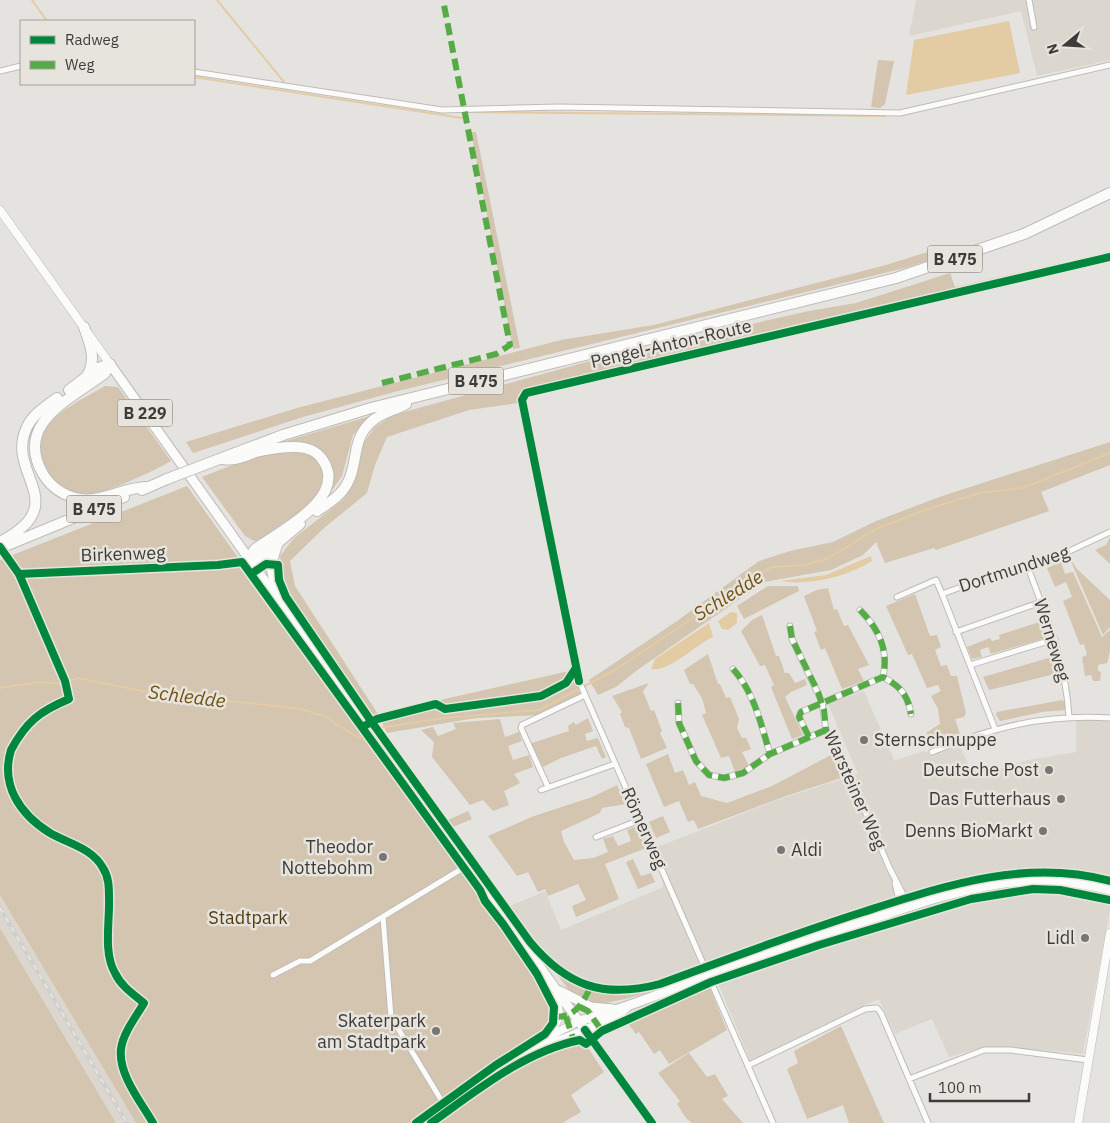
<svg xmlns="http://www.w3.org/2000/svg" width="1110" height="1123" viewBox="0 0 1110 1123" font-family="'IBM Plex Sans',sans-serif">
<rect width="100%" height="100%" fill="#e5e3df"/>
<path fill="#dbd7ce" d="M 916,0 L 1110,0 L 1110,60 L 1037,76 L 1021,11 L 909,36 Z
M 864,691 L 894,760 L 890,762 L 924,751 L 933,755 L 959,745 L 974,776 L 1028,760 L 1076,752 L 1076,718 L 1110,721 L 1110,910 L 1083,1054 L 1013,1047 L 983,1047 L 949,1057 L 932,1019 L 895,1034 L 879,999 L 750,1060 L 718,983 L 699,968 L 638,988 L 614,988 L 587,983 L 555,966 L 541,951 L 508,907 L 545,891 L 561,930 L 663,887 L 657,847 L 780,799 L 858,774 L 828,704 Z
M 0,895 L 136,1123 L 116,1123 L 0,928 Z"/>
<path fill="#d3c5b0" d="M 878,60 L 894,61 L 885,104 L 880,108 L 871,107 Z
M 471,132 L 476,132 L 520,348 L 513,349 Z
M 940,248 L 942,256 L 905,268 L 398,391 L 303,417 L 193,453 L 186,442 L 297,408 L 561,340 L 654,325 L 886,265 Z
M 1110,252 L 1110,255 L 524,389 L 518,403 L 469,410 L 387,437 L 375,465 L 367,493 L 324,528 L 290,561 L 295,586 L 378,714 L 569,671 L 575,676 L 580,694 L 541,715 L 476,718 L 387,733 L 378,714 L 374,716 L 291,597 L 284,581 L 280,556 L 294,538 L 344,499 L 355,480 L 363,444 L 375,427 L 393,415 L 601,358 L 809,311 L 856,303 L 950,273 L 955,287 Z
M 105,386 L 118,387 L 171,461 C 154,471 107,493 89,494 C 60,495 26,460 44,431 C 57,410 85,398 105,386 Z
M 370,416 L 353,435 L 342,476 L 330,493 C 339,470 328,448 302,442 C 295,441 286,443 279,443 Z
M 1110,442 L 1110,465 L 1041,492 L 1049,511 L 936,550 L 934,548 L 885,563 L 876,542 L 863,555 L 831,570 L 764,582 L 636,671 L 616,687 L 598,695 L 589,680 L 677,621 L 759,561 L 790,551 L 833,542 L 876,521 L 942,496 Z
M 304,451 L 320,460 L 327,478 L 314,502 L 260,539 L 254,541 L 245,536 L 202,477 C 239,462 262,452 304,451 Z
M 187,486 L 536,975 L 551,1005 L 553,1022 L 545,1032 L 411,1123 L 136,1123 L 0,895 L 0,560 Z
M 1110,537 L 1110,564 L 1095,550 L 1106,545 Z
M 1069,557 L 1077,569 L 1110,600 L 1110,627 L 1103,635 Z
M 1061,562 L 1065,574 L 1073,572 L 1102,637 L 1110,630 L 1110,652 L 1107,663 L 1098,665 L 1098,671 L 1101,672 L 1100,681 L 1093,681 L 1091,675 L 1085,676 L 1082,657 L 1087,655 L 1084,644 L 1080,645 L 1063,601 L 1072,597 L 1066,582 L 1055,587 L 1047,568 Z
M 768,586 L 798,586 L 799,591 L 744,619 L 737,606 Z
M 828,588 L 834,610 L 837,609 L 844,626 L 848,625 L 869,665 L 858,669 L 864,681 L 842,689 L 825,648 L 821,650 L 814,632 L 817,631 L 804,596 L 817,590 Z
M 915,594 L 930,636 L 937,635 L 941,647 L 935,650 L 941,666 L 947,665 L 951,676 L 957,676 L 966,713 L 964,717 L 955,719 L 960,734 L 939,741 L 926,733 L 940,724 L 938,709 L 931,696 L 941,691 L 938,685 L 927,688 L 912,654 L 908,655 L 886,606 Z
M 762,615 L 776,656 L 779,656 L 785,673 L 789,673 L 795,683 L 805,679 L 807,685 L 791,692 L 785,697 L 803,735 L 792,739 L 771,687 L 774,685 L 765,665 L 760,666 L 741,631 L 752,620 Z
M 1043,621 L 1049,637 L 991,654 L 988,647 L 980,650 L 982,657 L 972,659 L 967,647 L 990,638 L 992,641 L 1000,639 L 999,635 Z
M 708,654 L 718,684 L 720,684 L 726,698 L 730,697 L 739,719 L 737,728 L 742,738 L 746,738 L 751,749 L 742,752 L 749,766 L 735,772 L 729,756 L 721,758 L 702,715 L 706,713 L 702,698 L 693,684 L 690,684 L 684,670 Z
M 1055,656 L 1059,673 L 989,690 L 983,677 Z
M 649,683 L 643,691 L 651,711 L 654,710 L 662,731 L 660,733 L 667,748 L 641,759 L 629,728 L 625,727 L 620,714 L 622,712 L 612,696 Z
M 1062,700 L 1065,702 L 1066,710 L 1042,712 L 1000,721 L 996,715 L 997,712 Z
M 588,718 L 593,731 L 585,734 L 587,741 L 598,738 L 606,757 L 602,759 L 596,746 L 561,758 L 541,768 L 529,744 L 569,731 L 568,726 L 574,722 L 576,725 Z
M 500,719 L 505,737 L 519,732 L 522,741 L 508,746 L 513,760 L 529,755 L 533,767 L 514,774 L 520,783 L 504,791 L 509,805 L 493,811 L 483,800 L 470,805 L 432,757 L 434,742 L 421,730 L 433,727 L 438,736 L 456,729 L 453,723 Z
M 668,754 L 675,773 L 683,770 L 689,785 L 695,782 L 701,796 L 727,803 L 772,786 L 831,755 L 841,778 L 783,797 L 698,829 L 694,820 L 688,822 L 679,801 L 664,807 L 646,764 Z
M 617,785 L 626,804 L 602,808 L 600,813 L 561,831 L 564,842 L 574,860 L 593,858 L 608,852 L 603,839 L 613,836 L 618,846 L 631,841 L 627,830 L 637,826 L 646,848 L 605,864 L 619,899 L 576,917 L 572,906 L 586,900 L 578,884 L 548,896 L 545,889 L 538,892 L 528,872 L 517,876 L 488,836 L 534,816 L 592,797 Z
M 468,811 L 472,819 L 453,827 L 448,820 Z
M 663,816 L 670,832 L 656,838 L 649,822 Z
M 633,859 L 641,876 L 651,873 L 655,882 L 638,889 L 626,862 Z
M 0,928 L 116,1123 L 0,1123 Z
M 553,969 L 570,980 L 587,987 L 582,1000 L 571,993 Z
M 699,971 L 697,975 C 672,985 613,1007 587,1003 L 593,988 C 631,997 663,985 699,971 Z
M 709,986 L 727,1030 L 669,1064 L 660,1050 L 654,1054 L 639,1032 L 636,1034 L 627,1022 Z
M 841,1026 L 884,1123 L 849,1123 L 843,1105 L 807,1119 L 787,1069 L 798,1063 L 794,1051 Z
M 572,1042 L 586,1045 L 604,1072 L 571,1095 L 581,1112 L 562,1123 L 438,1123 C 480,1092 523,1061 572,1042 Z
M 689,1053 L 707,1077 L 715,1074 L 728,1096 L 722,1099 L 743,1123 L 692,1123 L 686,1118 L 677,1104 L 680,1101 L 658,1073 Z"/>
<path fill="#e3cba4" d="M 1009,21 L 1020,73 L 906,95 L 914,40 Z
M 871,556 L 872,561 C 846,577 810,586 780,581 L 826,575 Z
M 731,612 L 737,613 L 737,623 L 728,630 L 722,629 L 718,621 Z
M 709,623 L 713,637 C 695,645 670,672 651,669 L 655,659 Z"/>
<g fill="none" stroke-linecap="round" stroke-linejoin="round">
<path stroke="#e3cba4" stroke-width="2" d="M 32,0 L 47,21
M 217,0 L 284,82
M 194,77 L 462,118
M 469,112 L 885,116
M 0,688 L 40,682 L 60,684 L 78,678 L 147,692 L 301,709 L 326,717 L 358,738 L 367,736
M 379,728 L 444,718 L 539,710 L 615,670 L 693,618 L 735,587 L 772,567 L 804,565 L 827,559 L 878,528 L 925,510 L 980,493 L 1023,488 L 1110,453"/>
<g stroke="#bebcb9" stroke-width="7">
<path id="street" d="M 1029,0 L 1034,27
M 0,71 L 21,66
M 194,72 L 442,110 L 559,107 L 900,113 L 1110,65
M 8,558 L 19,574 L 218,565 L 248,559
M 1027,565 C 1046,616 1066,662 1069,717
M 942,594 L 995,729
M 897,597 L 936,580 L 942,594 L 1016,567 L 1044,563 L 1110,532
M 860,610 C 879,629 889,650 883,677
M 790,626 L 792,639 L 822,702 L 826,730 L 842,765 L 851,778 L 889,867 L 909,906
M 956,632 L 1041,602
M 970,665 L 1055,639
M 733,669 C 754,692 761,724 770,754
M 579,681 L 773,1123
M 678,703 L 679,723 L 696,761 L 709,775 L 724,778 L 743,773 L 770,754 L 826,730
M 809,737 L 799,717 L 801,712 L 883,677 C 900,686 908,695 911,714
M 932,752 C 993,727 1045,714 1110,718
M 548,787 L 521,728 L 522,725 L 585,695
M 541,790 L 615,764
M 596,837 L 640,820
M 895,883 L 901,909
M 383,917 L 391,1017 L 446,1108
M 273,975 L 300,961 L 310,961 L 468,865
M 749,1065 L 865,1009 L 877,1008 L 881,1013 L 928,1123
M 909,1079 L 984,1050 L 1011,1050 L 1088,1060"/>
</g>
<g stroke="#bebcb9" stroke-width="9">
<path id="secondary" d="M 0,210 L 110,364
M 551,1033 L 559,1017 L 557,990
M 538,1046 L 550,1044 L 585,1030 L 652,1123
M 425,1123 L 502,1068 L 538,1046 L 548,1037 L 579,1021
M 1078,1123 L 1110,933"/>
</g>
<g stroke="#bebcb9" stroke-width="11">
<path id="primary" d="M 110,364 L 585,1030 L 617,1016 L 628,1006
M 560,991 L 591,1007 L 613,1009
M 579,1021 C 634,1006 687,983 740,963 C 787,946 836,930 884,915 C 961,889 1028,868 1110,890"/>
</g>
<g stroke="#bebcb9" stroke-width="12">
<path id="highway" d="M 84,327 C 90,344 97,360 87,376
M 110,364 L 105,373 C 73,398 13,422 43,474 C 51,487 64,496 80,499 C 103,502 124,487 147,487
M 69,390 L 98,368 L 110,364
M 223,459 C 236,461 244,456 256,452 C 268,449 282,447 295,447 C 306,447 318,451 324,462 C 346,499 280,531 255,549 L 248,559
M 209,463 L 283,435 L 371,408 L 896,278 L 1024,234 L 1110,193
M 142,490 L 167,479
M 317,511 C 329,503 342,495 348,482 C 358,463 352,441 369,424 C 379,413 393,411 406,404
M 0,542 C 75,503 4,474 27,427 C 33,414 45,407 57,398
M 277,545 L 271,564 L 277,597
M 3,547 L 124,497
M 248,559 L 261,557 L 300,524"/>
</g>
<use href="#street" stroke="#fbfbfa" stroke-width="5"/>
<use href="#secondary" stroke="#fbfbfa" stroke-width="8"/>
<use href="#primary" stroke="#fbfbfa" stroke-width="9"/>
<use href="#highway" stroke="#fbfbfa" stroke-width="10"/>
<g stroke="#cfcfce" stroke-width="4">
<path id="rail" d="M 0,908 L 127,1123"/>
</g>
<use href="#rail" stroke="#e7e4dd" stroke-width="2" stroke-dasharray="5.5" stroke-linecap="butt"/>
<g stroke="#bebcb9" stroke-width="12" stroke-linecap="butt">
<path id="highway-bridge" d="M 167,479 L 209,463"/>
</g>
<use href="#highway-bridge" stroke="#fbfbfa" stroke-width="10"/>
<path stroke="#55ac46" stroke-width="6" stroke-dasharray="12 6" stroke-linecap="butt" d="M 382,383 L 496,354 L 510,345 L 443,0
M 860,610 C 879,629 889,650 883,677
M 790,626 L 792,639 L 818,692 L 824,710 L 826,730 L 842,765
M 733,669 C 754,692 761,724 770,754
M 678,703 L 679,723 L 696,761 L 709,775 L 724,778 L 743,773 L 770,754 L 826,730
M 809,737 L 799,717 L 801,712 L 883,677 C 900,686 908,695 911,714
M 580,1007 L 588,1011 L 602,1031
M 555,1017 C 576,1017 583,1003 591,986
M 566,1017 L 574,1041"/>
<g stroke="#e7e4dd" stroke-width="11">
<path id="cycleway" d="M 0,547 L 19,574 L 65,681 L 69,699 C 40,711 26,722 11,750 C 0,786 21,815 50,833 C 69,844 92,848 103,868 C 109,877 109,888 109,898 C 110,920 103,953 115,973 C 121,986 133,994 144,1003 C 136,1017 123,1033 121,1049 C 118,1074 141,1102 153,1123
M 19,574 L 218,565 L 242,562 L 480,890 L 485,901 L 503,924 L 537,974 L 554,1007 L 553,1023 L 545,1034 L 496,1065 L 416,1123
M 251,574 L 266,564 L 278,565 L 279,580 L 286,597 L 371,721 L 530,942 C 567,986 603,999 660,984 C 727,959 794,934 863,912 C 944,886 1025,858 1110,881
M 579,681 L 522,400 L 526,393 L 1110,257
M 366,725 L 377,719 L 436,704 L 445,709 L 541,696 L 566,683 L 576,668
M 585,1030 L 652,1123
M 431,1123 C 476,1091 525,1051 580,1040 L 586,1044 L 602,1031 L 711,982 L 819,945 L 971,899 L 1033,889 L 1060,890 L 1110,900"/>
</g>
<use href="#cycleway" stroke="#00873e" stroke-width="8"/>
</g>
<g fill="#787674" stroke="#e7e4dd" stroke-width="2">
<circle cx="864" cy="740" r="5"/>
<circle cx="1049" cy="770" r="5"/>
<circle cx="1061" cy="799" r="5"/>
<circle cx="1043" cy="831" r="5"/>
<circle cx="781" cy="850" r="5"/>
<circle cx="383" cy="857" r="5"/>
<circle cx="1085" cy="938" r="5"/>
<circle cx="436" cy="1031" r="5"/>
</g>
<g text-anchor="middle" stroke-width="5" stroke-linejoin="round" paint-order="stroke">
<g fill="#e7e4dd" stroke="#706e6b" stroke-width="1">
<rect x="927.5" y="245.5" width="55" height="27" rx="4"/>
<rect x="448.5" y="367.5" width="55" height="27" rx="4"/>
<rect x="117.5" y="399.5" width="55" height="27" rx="4"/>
<rect x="66.5" y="495.5" width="55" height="27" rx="4"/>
</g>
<g font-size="16" font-weight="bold" fill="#3d3c3a">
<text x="955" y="265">B 475</text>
<text x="476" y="387">B 475</text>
<text x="145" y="419">B 229</text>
<text x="94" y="515">B 475</text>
</g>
<g font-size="18" fill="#3d3c3a" stroke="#e7e4dd">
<text transform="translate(671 344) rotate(-13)" y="6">Pengel-Anton-Route</text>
<text transform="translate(123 554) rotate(-2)" y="6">Birkenweg</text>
<text transform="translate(1014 569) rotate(-18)" y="6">Dortmundweg</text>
<text transform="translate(1052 640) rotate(73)" y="6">Werneweg</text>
<text transform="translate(855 790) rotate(66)" y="6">Warsteiner Weg</text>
<text transform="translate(644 828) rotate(66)" y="6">Römerweg</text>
</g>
<g font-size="18" fill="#3d3c3a" stroke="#e7e4dd" text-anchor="end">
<text x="874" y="746" text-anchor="start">Sternschnuppe</text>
<text x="1039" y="776">Deutsche Post</text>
<text x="1051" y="805">Das Futterhaus</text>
<text x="1033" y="837">Denns BioMarkt</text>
<text x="373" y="853">Theodor<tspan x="373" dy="21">Nottebohm</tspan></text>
<text x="791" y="856" text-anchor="start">Aldi</text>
<text x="1075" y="944">Lidl</text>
<text x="426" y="1027">Skaterpark<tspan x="426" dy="21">am Stadtpark</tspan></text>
</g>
<g font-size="18" fill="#533c11" stroke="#e7e4dd">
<text x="248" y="924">Stadtpark</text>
</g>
<g font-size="19" font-style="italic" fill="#71510f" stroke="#e7e4dd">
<text transform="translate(728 595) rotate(-32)" y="7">Schledde</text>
<text transform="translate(187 696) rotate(7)" y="7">Schledde</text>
</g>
</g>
<rect x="20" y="20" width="175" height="65" fill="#e7e4dd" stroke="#a3a19c"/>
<rect x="30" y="36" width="25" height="8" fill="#00873e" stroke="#a3a19c"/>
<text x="65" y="45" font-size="15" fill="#3d3c3a">Radweg</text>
<rect x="30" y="61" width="25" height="8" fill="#55ac46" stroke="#a3a19c"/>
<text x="65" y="70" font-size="15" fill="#3d3c3a">Weg</text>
<g transform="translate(1065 45) rotate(252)" stroke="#e7e4dd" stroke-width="4" paint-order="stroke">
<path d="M0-4L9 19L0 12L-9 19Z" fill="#3d3c3a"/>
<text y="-8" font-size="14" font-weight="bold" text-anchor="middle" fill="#3d3c3a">N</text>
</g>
<path d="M930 1093v8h99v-8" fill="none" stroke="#3d3c3a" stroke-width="2.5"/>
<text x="938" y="1093" font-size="15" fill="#3d3c3a" stroke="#e7e4dd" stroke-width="4" paint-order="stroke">100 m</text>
</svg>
